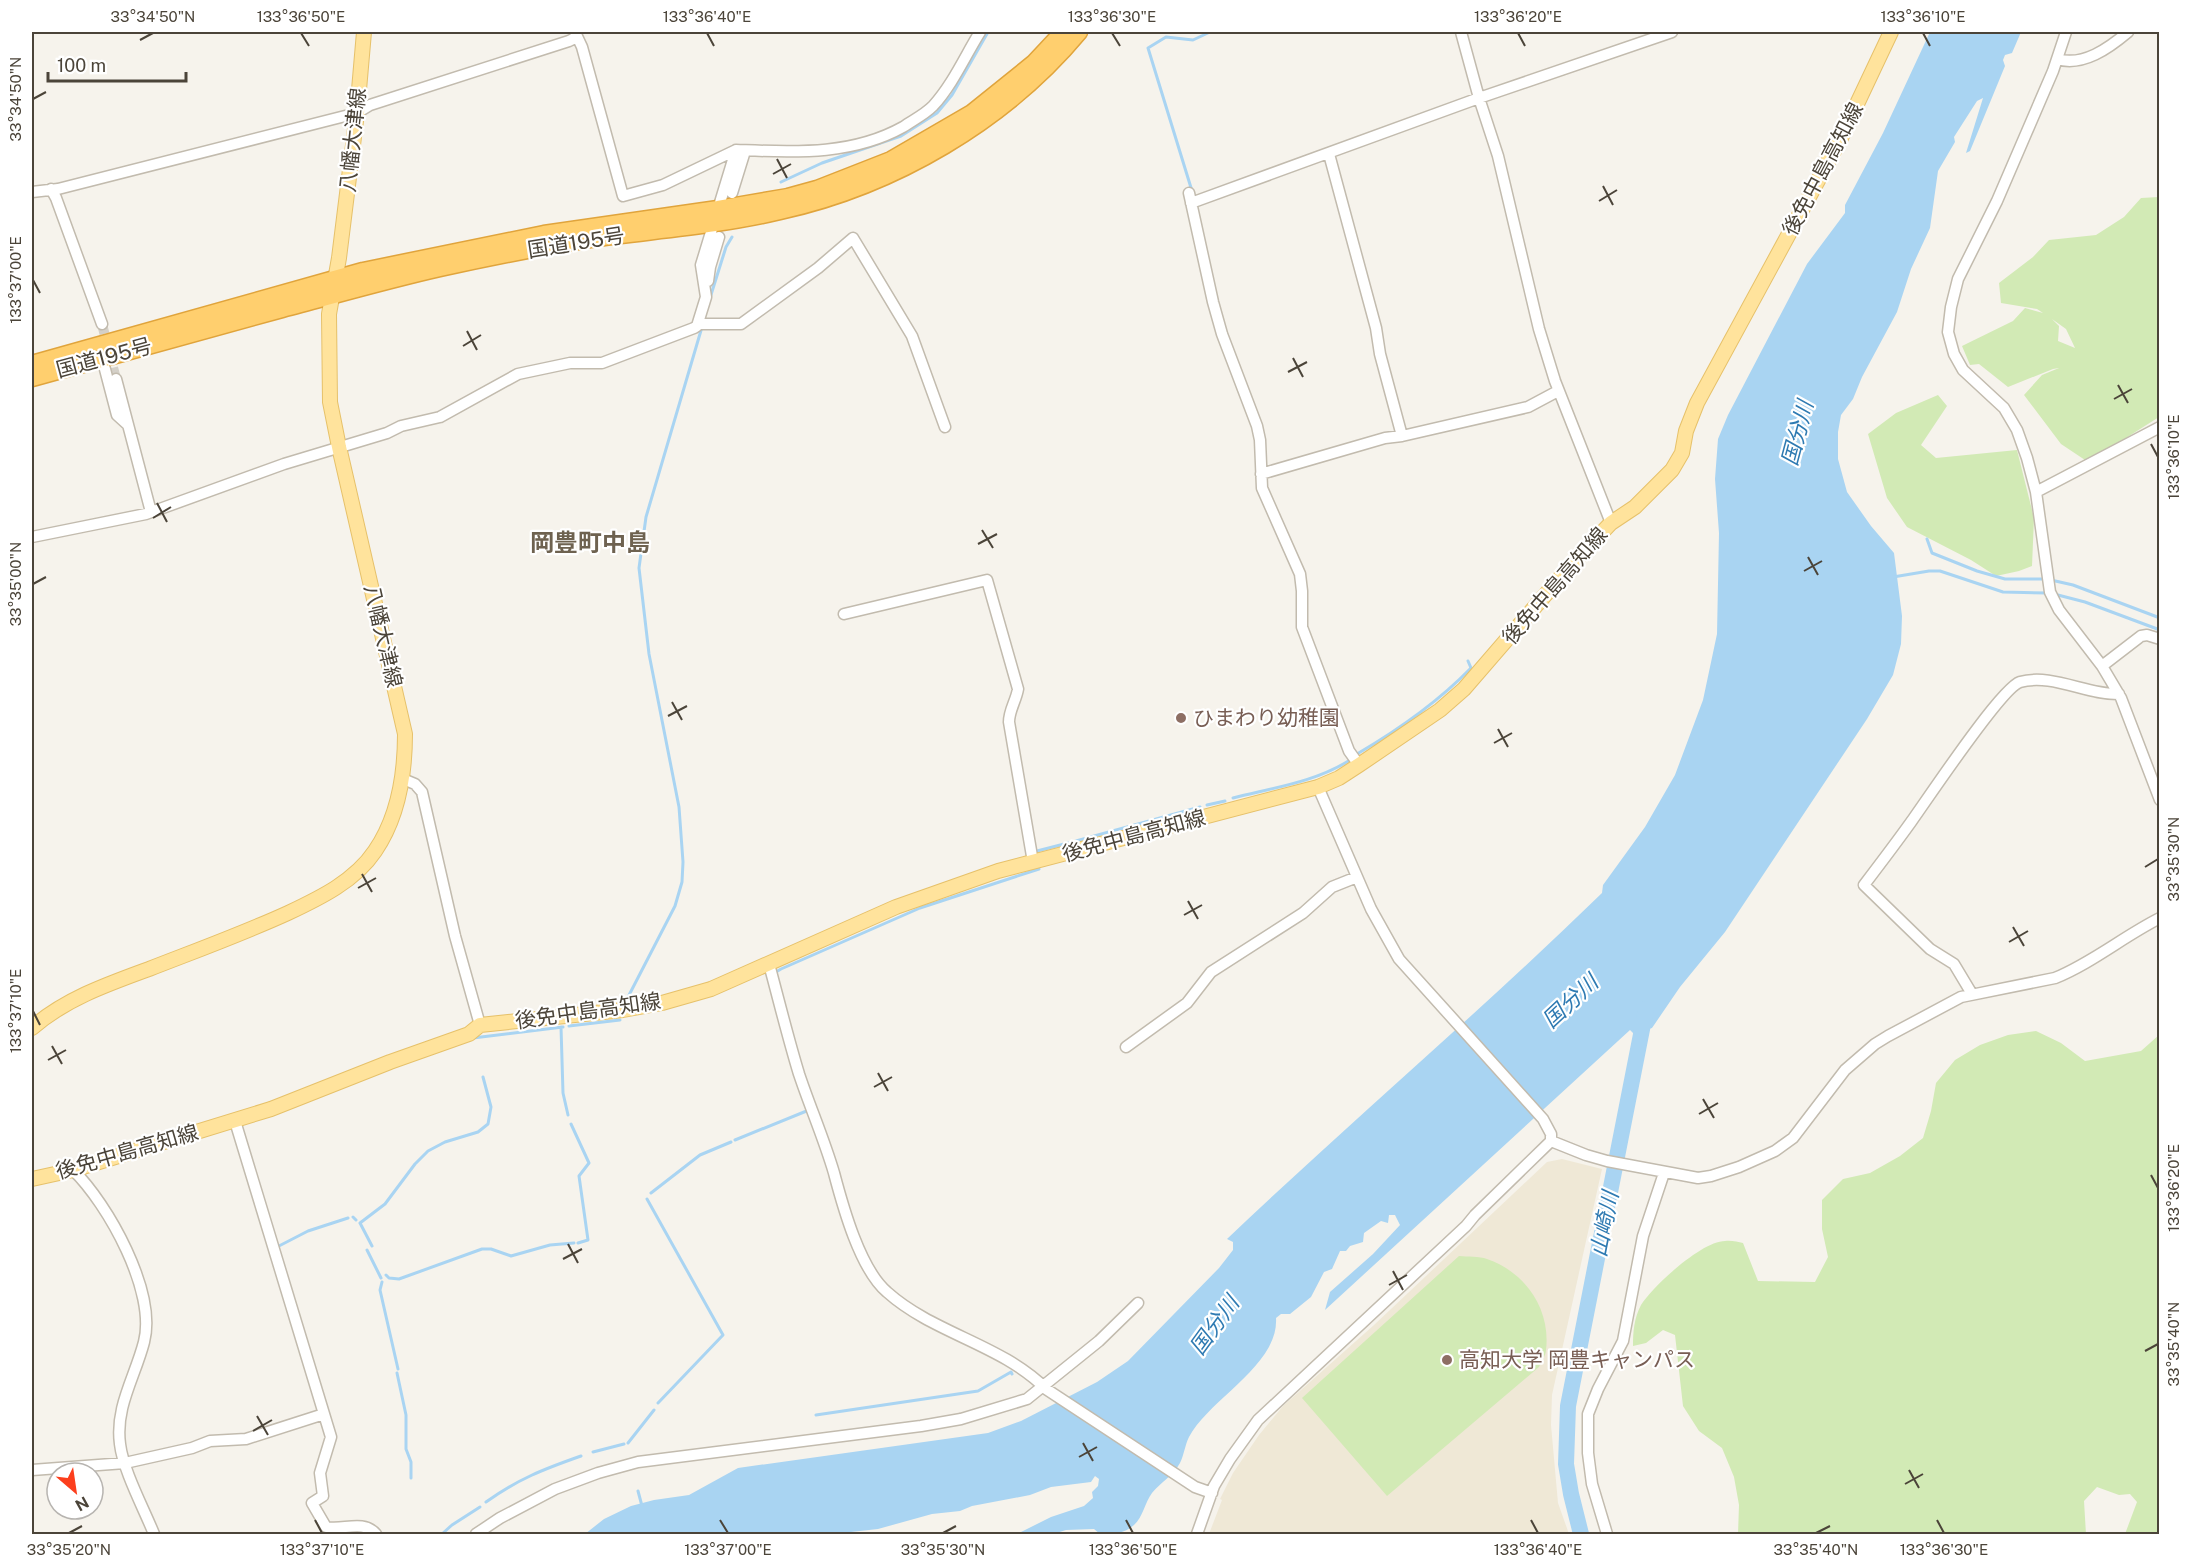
<svg xmlns="http://www.w3.org/2000/svg" width="2191" height="1566" viewBox="0 0 2191 1566" font-family="'Public Sans','Noto Sans JP',sans-serif">
<rect width="100%" height="100%" fill="#f6f3ec"/>
<path fill="#efe8d6" d="M 1562,1159 L 1602,1169 L 1552,1395 L 1551,1425 L 1558,1503 L 1569,1534 L 1209,1534 L 1222,1500 L 1220,1499 L 1233,1473 L 1259,1435 L 1283,1406 L 1374,1325 L 1547,1162 Z"/>
<path fill="#d2eab5" fill-rule="evenodd" d="M 2159,197 L 2159,417 L 2088,462 L 2061,444 L 2024,395 L 2042,375 L 2059,368 L 2053,369 L 2008,387 L 1979,364 L 1970,365 L 1962,346 L 2013,321 L 2025,308 L 2043,313 L 2037,309 L 2001,303 L 1999,283 L 2033,257 L 2049,240 L 2096,235 L 2124,217 L 2141,198 ZM 2052,319 L 2066,329 L 2075,348 L 2058,341 L 2059,326 Z
M 1938,395 L 1947,406 L 1921,445 L 1936,458 L 2017,450 L 2034,518 L 2032,566 L 2019,571 L 1996,576 L 1971,560 L 1907,527 L 1887,498 L 1868,434 L 1896,413 Z
M 2036,1031 L 2061,1043 L 2085,1061 L 2141,1051 L 2159,1035 L 2159,1534 L 2125,1534 L 2137,1502 L 2130,1494 L 2119,1495 L 2097,1487 L 2084,1501 L 2086,1534 L 1738,1534 L 1739,1505 L 1734,1477 L 1722,1448 L 1699,1431 L 1683,1406 L 1675,1335 L 1663,1330 L 1646,1343 L 1633,1346 C 1633,1332 1634,1318 1641,1305 C 1653,1286 1702,1241 1725,1241 C 1731,1240 1738,1242 1743,1243 L 1758,1281 L 1815,1282 L 1828,1257 L 1822,1229 L 1822,1200 L 1843,1179 L 1870,1173 L 1900,1156 L 1923,1138 L 1931,1111 L 1936,1083 L 1955,1060 L 1980,1045 L 2008,1035 Z
M 1459,1256 C 1468,1257 1479,1256 1487,1259 C 1525,1272 1551,1309 1546,1350 C 1546,1355 1541,1362 1539,1367 L 1387,1496 L 1302,1398 Z"/>
<path fill="#a9d4f2" d="M 1930,32 L 2021,32 L 2012,53 L 2005,55 L 2003,60 L 2005,66 L 1970,151 L 1966,153 L 1983,98 L 1977,101 L 1954,137 L 1955,142 L 1938,171 L 1930,228 L 1911,269 L 1897,312 L 1862,377 L 1853,399 L 1841,415 L 1838,432 L 1838,459 L 1847,492 L 1871,526 L 1894,553 L 1902,616 L 1901,644 L 1893,675 L 1867,719 L 1725,932 L 1680,987 L 1652,1028 L 1634,1034 L 1630,1030 L 1325,1310 L 1330,1292 L 1373,1254 L 1400,1225 L 1395,1215 L 1389,1215 L 1388,1223 L 1381,1221 L 1364,1233 L 1363,1242 L 1350,1246 L 1346,1251 L 1340,1251 L 1332,1269 L 1324,1272 L 1311,1297 L 1290,1314 L 1281,1314 L 1276,1318 C 1279,1365 1209,1399 1189,1437 C 1185,1445 1184,1455 1180,1463 C 1173,1476 1161,1482 1152,1493 C 1145,1502 1143,1517 1134,1525 C 1124,1534 1113,1534 1100,1534 L 1094,1529 L 1066,1530 L 1053,1534 L 1017,1534 L 1051,1517 L 1084,1506 L 1093,1498 L 1092,1492 L 1098,1486 L 1099,1479 L 1095,1476 L 1091,1482 L 1051,1487 L 1030,1495 L 972,1506 L 960,1511 L 932,1514 L 878,1529 L 833,1534 L 819,1532 L 800,1534 L 585,1534 L 604,1519 L 631,1506 L 654,1500 L 689,1495 L 738,1468 L 988,1433 L 1021,1421 L 1097,1382 L 1128,1361 L 1219,1268 L 1233,1250 L 1233,1242 L 1227,1239 C 1350,1122 1480,1012 1602,893 L 1603,885 L 1645,827 L 1675,775 L 1703,700 L 1717,634 L 1719,533 L 1715,479 L 1718,439 L 1728,415 L 1807,264 L 1845,213 L 1845,205 L 1883,133 Z"/>
<g fill="none" stroke-linecap="round" stroke-linejoin="round">
<path stroke="#a9d4f2" stroke-width="3" d="M 781,182 L 822,163 L 901,136 L 937,113 L 952,95 L 988,32
M 1192,191 L 1148,48 L 1166,37 L 1193,40 L 1210,32
M 710,298 L 726,247 L 732,237
M 1927,539 L 1932,553 L 1977,571 L 2005,579 L 2044,579
M 1893,577 L 1929,571 L 1940,571 L 2003,592 L 2047,593
M 2051,580 L 2073,585 L 2160,618
M 2054,594 L 2085,602 L 2160,630
M 1357,754 C 1398,730 1438,702 1471,668 L 1468,661
M 1233,798 C 1272,788 1316,782 1350,760
M 1207,805 L 1225,801
M 1076,841 L 1200,807
M 1038,853 L 1037,851 L 1068,843
M 776,975 L 776,972 L 781,969 L 920,908 L 1039,869
M 627,999 L 675,906 L 682,882 L 683,862 L 679,807 L 649,654 L 639,568 L 646,517 L 702,327
M 569,1026 L 620,1020
M 561,1027 L 563,1093 L 568,1115
M 473,1038 L 563,1027
M 571,1124 L 589,1163 L 579,1176 L 588,1240 L 578,1243
M 735,1140 L 809,1110
M 651,1193 L 700,1155 L 731,1142
M 647,1199 L 723,1335 L 658,1403
M 353,1217 L 356,1220
M 372,1246 L 360,1223 L 385,1204 L 415,1164 L 428,1151 L 445,1142 L 478,1132 L 488,1124 L 491,1107 L 483,1077
M 277,1247 L 308,1231 L 348,1218
M 367,1250 L 381,1278
M 386,1275 L 389,1278 L 399,1279 L 482,1249 L 491,1249 L 511,1256 L 550,1245 L 574,1243
M 382,1282 L 380,1290 L 398,1369
M 397,1373 L 406,1415 L 406,1449 L 411,1462 L 411,1478
M 816,1415 L 978,1391 L 1011,1372 L 1012,1374
M 628,1443 L 654,1410
M 593,1452 L 624,1444
M 638,1491 L 642,1506
M 486,1502 C 518,1479 544,1469 581,1456
M 442,1534 L 452,1525 L 480,1507"/>
<path stroke="#a9d4f2" stroke-width="16" d="M 1581,1534 L 1571,1494 L 1566,1464 L 1568,1406 L 1646,1009"/>
<path stroke="#d4d0c8" stroke-width="10" stroke-dasharray="10 5" stroke-linecap="butt" d="M 102,324 L 116,379"/>
<g stroke="#c2bbae" stroke-width="13">
<path id="minor" d="M 575,32 L 582,47 L 623,196 L 663,185 L 736,150
M 1461,32 L 1479,98 L 1498,156 L 1539,329 L 1555,381 L 1611,523
M 2066,32 L 2053,71 L 1997,201 L 1958,279 L 1951,307 L 1948,332 L 1954,354 L 1963,370 L 2004,408 L 2017,430 L 2027,458 L 2036,492 L 2050,592 L 2059,610 L 2102,666 L 2121,698 L 2160,800
M 2057,59 C 2083,67 2109,48 2128,32
M 1329,154 L 1376,328 L 1380,354 L 1402,436
M 51,189 L 56,198 L 102,324
M 32,192 L 58,189 L 357,113 L 370,105 L 569,41 L 577,37
M 732,193 L 745,151
M 1189,193 L 1213,302 L 1222,334 L 1257,426 L 1260,440 L 1262,488 L 1300,574 L 1302,591 L 1302,627 L 1349,751 L 1359,765
M 1191,203 L 1479,98 L 1672,32
M 708,281 L 710,267 L 719,237
M 698,324 L 741,324 L 818,268 L 853,238 L 912,336 L 945,427
M 101,354 L 117,415 L 128,425
M 116,379 L 151,512
M 1261,474 L 1385,438 L 1402,436 L 1528,407 L 1558,391
M 2036,492 L 2160,427
M 32,537 L 146,514 L 284,464 L 387,433 L 401,426 L 440,417 L 518,374 L 570,363 L 602,363 L 694,328 L 697,326 L 706,297 L 701,265 L 736,150 C 793,152 851,156 903,127 C 913,120 924,115 933,106 C 953,84 965,56 980,32
M 844,614 L 987,580 L 1018,689 C 1016,701 1009,710 1009,722 L 1033,862
M 2102,666 L 2141,636 L 2147,635 L 2160,639
M 403,779 L 415,784 L 422,792 L 455,936 L 480,1025
M 769,964 C 779,1001 788,1038 799,1074 C 810,1107 824,1139 834,1173 C 843,1207 860,1269 887,1292 C 934,1334 1001,1344 1046,1389 L 1195,1487 L 1212,1493
M 1972,994 L 1954,964 L 1930,949 L 1864,885 C 1880,864 1896,843 1911,822 C 1927,800 2001,688 2020,682 C 2052,673 2087,695 2119,694
M 1126,1047 L 1187,1003 L 1211,972 L 1303,913 L 1332,887 L 1357,877
M 235,1121 L 331,1437 L 320,1473 L 323,1496 L 312,1503 L 326,1527 C 342,1531 363,1519 376,1534
M 1551,1141 L 1586,1155 L 1607,1161 L 1698,1178 L 1711,1176 L 1739,1167 L 1775,1151 L 1793,1138 L 1845,1070 L 1875,1044 L 1888,1036 L 1961,997 L 2055,978 C 2092,963 2124,936 2160,918
M 73,1170 C 108,1204 157,1292 144,1342 C 135,1377 115,1407 120,1444 C 123,1470 144,1509 154,1534
M 32,1470 L 125,1463 L 192,1448 L 210,1441 L 246,1439 L 324,1414
M 476,1534 L 500,1518 L 555,1489 L 598,1473 L 638,1462 L 921,1426 L 961,1419 L 1027,1399 L 1099,1341 L 1138,1303
M 1197,1534 L 1214,1486 L 1230,1459 L 1258,1420 L 1466,1226 L 1475,1215 L 1551,1141 L 1551,1134 L 1543,1119 L 1399,959 L 1371,909 L 1318,787
M 1607,1534 L 1592,1484 L 1588,1453 L 1588,1414 L 1598,1389 L 1623,1341 L 1643,1236 L 1664,1173"/>
</g>
<g stroke="#e6c16a" stroke-width="16">
<path id="major" d="M 32,1028 C 65,999 108,984 149,969 C 195,951 242,934 288,913 C 320,898 355,881 375,851 C 399,816 405,774 405,734 L 339,447 L 330,402 L 329,314 L 339,258 L 357,113 L 364,32
M 32,1179 L 73,1170 L 271,1109 L 390,1062 L 469,1034 L 480,1025 L 623,1010 L 662,1003 L 711,989 L 896,907 L 998,871 L 1318,787 L 1339,778 L 1359,765 L 1440,710 L 1464,689 L 1572,564 L 1611,523 L 1635,507 L 1672,470 L 1682,453 L 1686,431 L 1697,403 L 1840,140 L 1891,32"/>
</g>
<g stroke="#e0a43c" stroke-width="19">
<path id="highway" d="M 32,364 L 363,271 L 544,234 L 718,209 L 788,197 L 817,189 L 891,160 L 972,113 L 1034,63 L 1063,32
M 32,378 C 115,355 198,332 282,309 C 335,295 387,280 440,268 C 490,257 540,247 590,239 C 653,230 717,226 780,211 C 894,186 1005,121 1079,32"/>
</g>
<use href="#minor" stroke="#fff" stroke-width="10"/>
<use href="#major" stroke="#ffe39c" stroke-width="14"/>
<use href="#highway" stroke="#ffcf6e" stroke-width="16"/>
</g>
<path fill="none" stroke="#4b4439" stroke-width="2" d="M 301,33 L 309,46M 707,33 L 714,46M 1112,33 L 1120,46M 1518,33 L 1525,46M 1923,33 L 1930,46M 140,40 L 153,33M 33,99 L 46,92M 777,159 L 787,178M 773,174 L 791,164M 1603,186 L 1613,205M 1599,201 L 1617,190M 33,280 L 40,293M 467,331 L 477,350M 463,346 L 481,335M 1293,358 L 1303,377M 1288,372 L 1307,362M 2118,385 L 2128,403M 2114,399 L 2132,389M 2151,444 L 2158,457M 157,503 L 167,522M 153,518 L 171,507M 982,530 L 993,548M 978,544 L 997,534M 1808,557 L 1818,575M 1804,571 L 1822,561M 33,584 L 46,577M 672,702 L 682,720M 668,716 L 687,706M 1498,729 L 1508,747M 1494,743 L 1512,733M 2145,867 L 2158,859M 362,874 L 372,892M 358,888 L 376,878M 1188,901 L 1198,919M 1184,915 L 1202,905M 2013,927 L 2024,946M 2009,942 L 2028,931M 33,1011 L 40,1025M 52,1046 L 62,1064M 48,1060 L 66,1050M 878,1073 L 888,1091M 874,1087 L 892,1077M 1703,1099 L 1714,1118M 1699,1114 L 1718,1103M 2151,1175 L 2158,1188M 568,1244 L 578,1263M 563,1259 L 582,1249M 1393,1271 L 1403,1290M 1389,1285 L 1407,1275M 2145,1351 L 2158,1344M 257,1416 L 268,1435M 253,1431 L 272,1420M 1083,1443 L 1093,1461M 1079,1457 L 1097,1447M 1909,1470 L 1919,1488M 1905,1484 L 1923,1474M 315,1520 L 322,1533M 720,1520 L 728,1533M 1126,1520 L 1133,1533M 1531,1520 L 1538,1533M 1937,1520 L 1944,1533M 69,1533 L 82,1526M 943,1533 L 956,1526M 1816,1533 L 1830,1526"/>
<g fill="#8d6e63" stroke="#fff" stroke-width="2">
<circle cx="1181" cy="718" r="6"/>
<circle cx="1447" cy="1360" r="6"/>
</g>
<g text-anchor="middle" stroke-width="4.5" stroke-linejoin="round" paint-order="stroke">
<g font-size="21" fill="#4b4439" stroke="#fff">
<text transform="translate(353 140) rotate(-84)" y="7">八幡大津線</text>
<text transform="translate(1823 169) rotate(-62)" y="7">後免中島高知線</text>
<text transform="translate(576 243) rotate(-9)" y="7">国道195号</text>
<text transform="translate(104 358) rotate(-15)" y="7">国道195号</text>
<text transform="translate(1555 586) rotate(-49)" y="7">後免中島高知線</text>
<text transform="translate(383 636) rotate(77)" y="7">八幡大津線</text>
<text transform="translate(1134 836) rotate(-15)" y="7">後免中島高知線</text>
<text transform="translate(588 1011) rotate(-8)" y="7">後免中島高知線</text>
<text transform="translate(127 1152) rotate(-16)" y="7">後免中島高知線</text>
</g>
<g font-size="21" fill="#785e54" stroke="#fff" text-anchor="start">
<text x="1193" y="725">ひまわり幼稚園</text>
<text x="1459" y="1367">高知大学 岡豊キャンパス</text>
</g>
<g font-size="22" font-style="italic" fill="#2e7ab2" stroke="#fff">
<text transform="translate(1797 433) rotate(-75)" y="8">国分川</text>
<text transform="translate(1570 1001) rotate(-43)" y="8">国分川</text>
<text transform="translate(1604 1224) rotate(-79)" y="8">山崎川</text>
<text transform="translate(1214 1325) rotate(-54)" y="8">国分川</text>
</g>
<g font-size="24" font-weight="bold" fill="#6e6250" stroke="#fff">
<text x="590" y="551">岡豊町中島</text>
</g>
</g>
<rect width="2191" height="1566" fill="none" stroke="#ffffff" stroke-width="66"/>
<g transform="translate(75 1491) rotate(151)"><circle r="28" fill="#ffffff" stroke="#b7b4b0" stroke-width="1.5"/>
<path d="M0-4.5L10 22L0 15L-10 22Z" fill="#fc3f1d"/>
<text y="-9" font-size="16" font-weight="bold" text-anchor="middle" fill="#4b4439">N</text>
</g>
<path d="M48 72v9h138v-9" fill="none" stroke="#4b4439" stroke-width="3"/>
<text x="57" y="72" font-size="18" fill="#4b4439" stroke="#ffffff" stroke-width="4.5" paint-order="stroke">100 m</text>
<rect x="33" y="33" width="2125" height="1500" fill="none" stroke="#4b4439" stroke-width="2"/>
<g font-size="15" text-anchor="middle" fill="#4b4439">
<text x="153" y="22">33°34'50"N</text>
<text x="301" y="22">133°36'50"E</text>
<text x="707" y="22">133°36'40"E</text>
<text x="1112" y="22">133°36'30"E</text>
<text x="1518" y="22">133°36'20"E</text>
<text x="1923" y="22">133°36'10"E</text>
<text transform="translate(16 99) rotate(-90)" y="5">33°34'50"N</text>
<text transform="translate(16 280) rotate(-90)" y="5">133°37'00"E</text>
<text transform="translate(2174 457) rotate(-90)" y="5">133°36'10"E</text>
<text transform="translate(16 584) rotate(-90)" y="5">33°35'00"N</text>
<text transform="translate(2174 859) rotate(-90)" y="5">33°35'30"N</text>
<text transform="translate(16 1011) rotate(-90)" y="5">133°37'10"E</text>
<text transform="translate(2174 1188) rotate(-90)" y="5">133°36'20"E</text>
<text transform="translate(2174 1344) rotate(-90)" y="5">33°35'40"N</text>
<text x="69" y="1555">33°35'20"N</text>
<text x="322" y="1555">133°37'10"E</text>
<text x="728" y="1555">133°37'00"E</text>
<text x="943" y="1555">33°35'30"N</text>
<text x="1133" y="1555">133°36'50"E</text>
<text x="1538" y="1555">133°36'40"E</text>
<text x="1816" y="1555">33°35'40"N</text>
<text x="1944" y="1555">133°36'30"E</text>
</g>
</svg>
